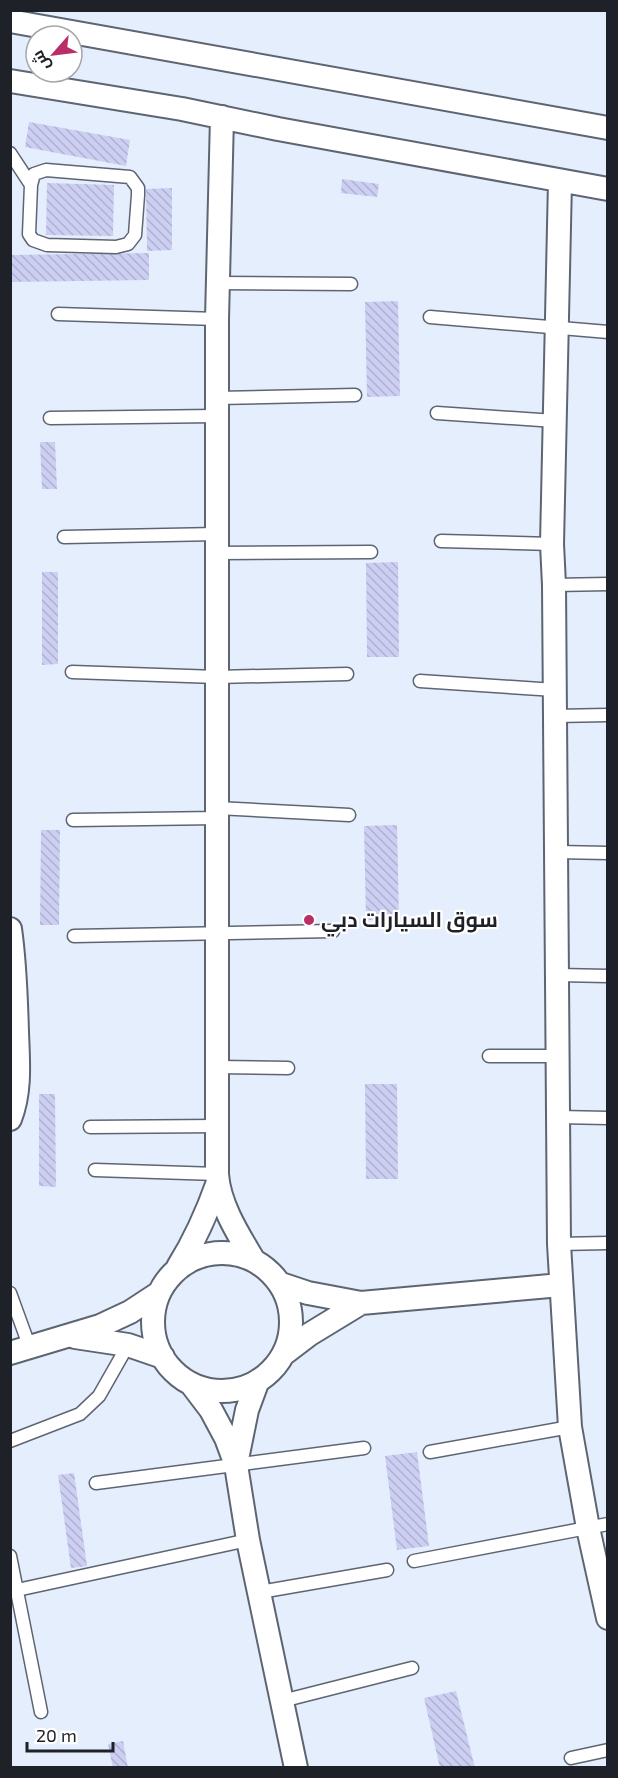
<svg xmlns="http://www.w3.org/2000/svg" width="618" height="1778" viewBox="0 0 618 1778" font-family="'Exo 2',Cairo,sans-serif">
<defs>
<pattern id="building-back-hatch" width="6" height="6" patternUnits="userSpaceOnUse" patternTransform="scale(1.5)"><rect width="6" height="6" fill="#cccff2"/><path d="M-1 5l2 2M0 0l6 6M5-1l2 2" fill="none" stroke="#afb1d0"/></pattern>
</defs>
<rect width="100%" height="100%" fill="#e5eefd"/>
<path fill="url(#building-back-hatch)" d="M 29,122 L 130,140 L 126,166 L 25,147 Z
M 342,179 L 379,184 L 377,197 L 341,193 Z
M 47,183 L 114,185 L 113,236 L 46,235 Z
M 172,188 L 172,250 L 147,251 L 146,189 Z
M 149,253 L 149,280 L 10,282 L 10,255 Z
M 398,301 L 400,396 L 367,397 L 365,302 Z
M 40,442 L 55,442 L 57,489 L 42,489 Z
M 398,562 L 399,657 L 367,657 L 366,563 Z
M 42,572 L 58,572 L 58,664 L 42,665 Z
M 397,825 L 399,919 L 366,920 L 364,826 Z
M 41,830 L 60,830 L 59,925 L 40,925 Z
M 365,1084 L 397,1084 L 398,1179 L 366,1179 Z
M 39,1094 L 55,1094 L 56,1187 L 39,1186 Z
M 417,1452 L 429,1546 L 397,1550 L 385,1456 Z
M 74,1473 L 87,1566 L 71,1568 L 58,1475 Z
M 456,1691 L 475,1768 L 440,1768 L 424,1698 Z
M 123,1741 L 128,1768 L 113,1768 L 108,1744 Z"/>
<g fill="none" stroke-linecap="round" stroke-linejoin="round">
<g stroke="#5e6572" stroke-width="15">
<path id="service" d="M 10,153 L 31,185 L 29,234 L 33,240 L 47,245 L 116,247 L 128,244 L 135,235 L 138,195 L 138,188 L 130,177 L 46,170 L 34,174 L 31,185
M 217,283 L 351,284
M 58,314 L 217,319
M 430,317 L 608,332
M 217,398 L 355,395
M 437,413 L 555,421
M 50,418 L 216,416
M 64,537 L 217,534
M 441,541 L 552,544
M 217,553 L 371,552
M 554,585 L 608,584
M 72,672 L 217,677 L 347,674
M 420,681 L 555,690
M 555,716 L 608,715
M 217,808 L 349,815
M 73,820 L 217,818
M 557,852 L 608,853
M 74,936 L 333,931
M 558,975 L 608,976
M 489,1056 L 558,1056
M 218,1067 L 288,1068
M 558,1117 L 608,1118
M 90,1127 L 218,1126
M 95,1170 L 217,1174
M 559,1244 L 608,1243
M 10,1293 L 30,1348
M 10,1441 L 80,1414 L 99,1396 L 128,1345
M 430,1452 L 570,1427
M 96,1483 L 364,1448
M 10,1556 L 41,1712
M 414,1561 L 608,1524
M 17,1590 L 248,1540
M 260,1592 L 387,1570
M 282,1701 L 412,1668
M 571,1758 L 608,1750"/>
</g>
<g stroke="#5e6572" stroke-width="26">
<path id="minor" d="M 10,21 L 608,128
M 10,81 L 182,109 L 278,129 L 608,189
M 222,117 L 217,319 L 217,1174 C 219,1204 238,1234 253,1259
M 560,181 L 552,544 L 554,585 L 559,1244 L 570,1427 L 588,1528 L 608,1618
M 10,929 C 15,963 16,997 17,1032 C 18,1061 21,1091 10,1119
M153 1322a69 69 0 1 1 138 0a69 69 0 1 1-138 0Z
M 178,1267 C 195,1240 207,1213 218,1182
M 281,1284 L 308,1293 L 361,1303 L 561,1285
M 75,1337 L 128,1345 L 163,1357
M 10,1353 L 100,1326 L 130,1312 L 159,1293
M 285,1353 L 310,1334 L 361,1303
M 192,1385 L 211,1410 L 226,1438 L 236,1465 L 248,1540 L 296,1768
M 236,1464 L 247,1410 L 257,1383"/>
</g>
<use href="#service" stroke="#fff" stroke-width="12"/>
<use href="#minor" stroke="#fff" stroke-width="22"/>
</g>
<circle fill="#ba2e67" stroke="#fff" stroke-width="2" cx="309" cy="920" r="6"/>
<g text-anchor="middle" stroke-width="4.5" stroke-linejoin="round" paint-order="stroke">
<g font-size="21" font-weight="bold" fill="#1e2127" stroke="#fff" text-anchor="start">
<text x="321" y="927">سوق السيارات دبي</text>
</g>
</g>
<rect width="618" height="1778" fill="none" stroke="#1e2127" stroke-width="24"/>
<g transform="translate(54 54) rotate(242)"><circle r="28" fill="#ffffff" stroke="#a5a6a9" stroke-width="1.5"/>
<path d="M0-4.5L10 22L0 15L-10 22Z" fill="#ba2e67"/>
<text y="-9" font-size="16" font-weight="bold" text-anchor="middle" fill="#1e2127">ش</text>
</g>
<path d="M27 1742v9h86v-9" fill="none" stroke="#1e2127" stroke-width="3"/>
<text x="36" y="1742" font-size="18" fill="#1e2127" stroke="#ffffff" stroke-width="4.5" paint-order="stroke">20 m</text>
</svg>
